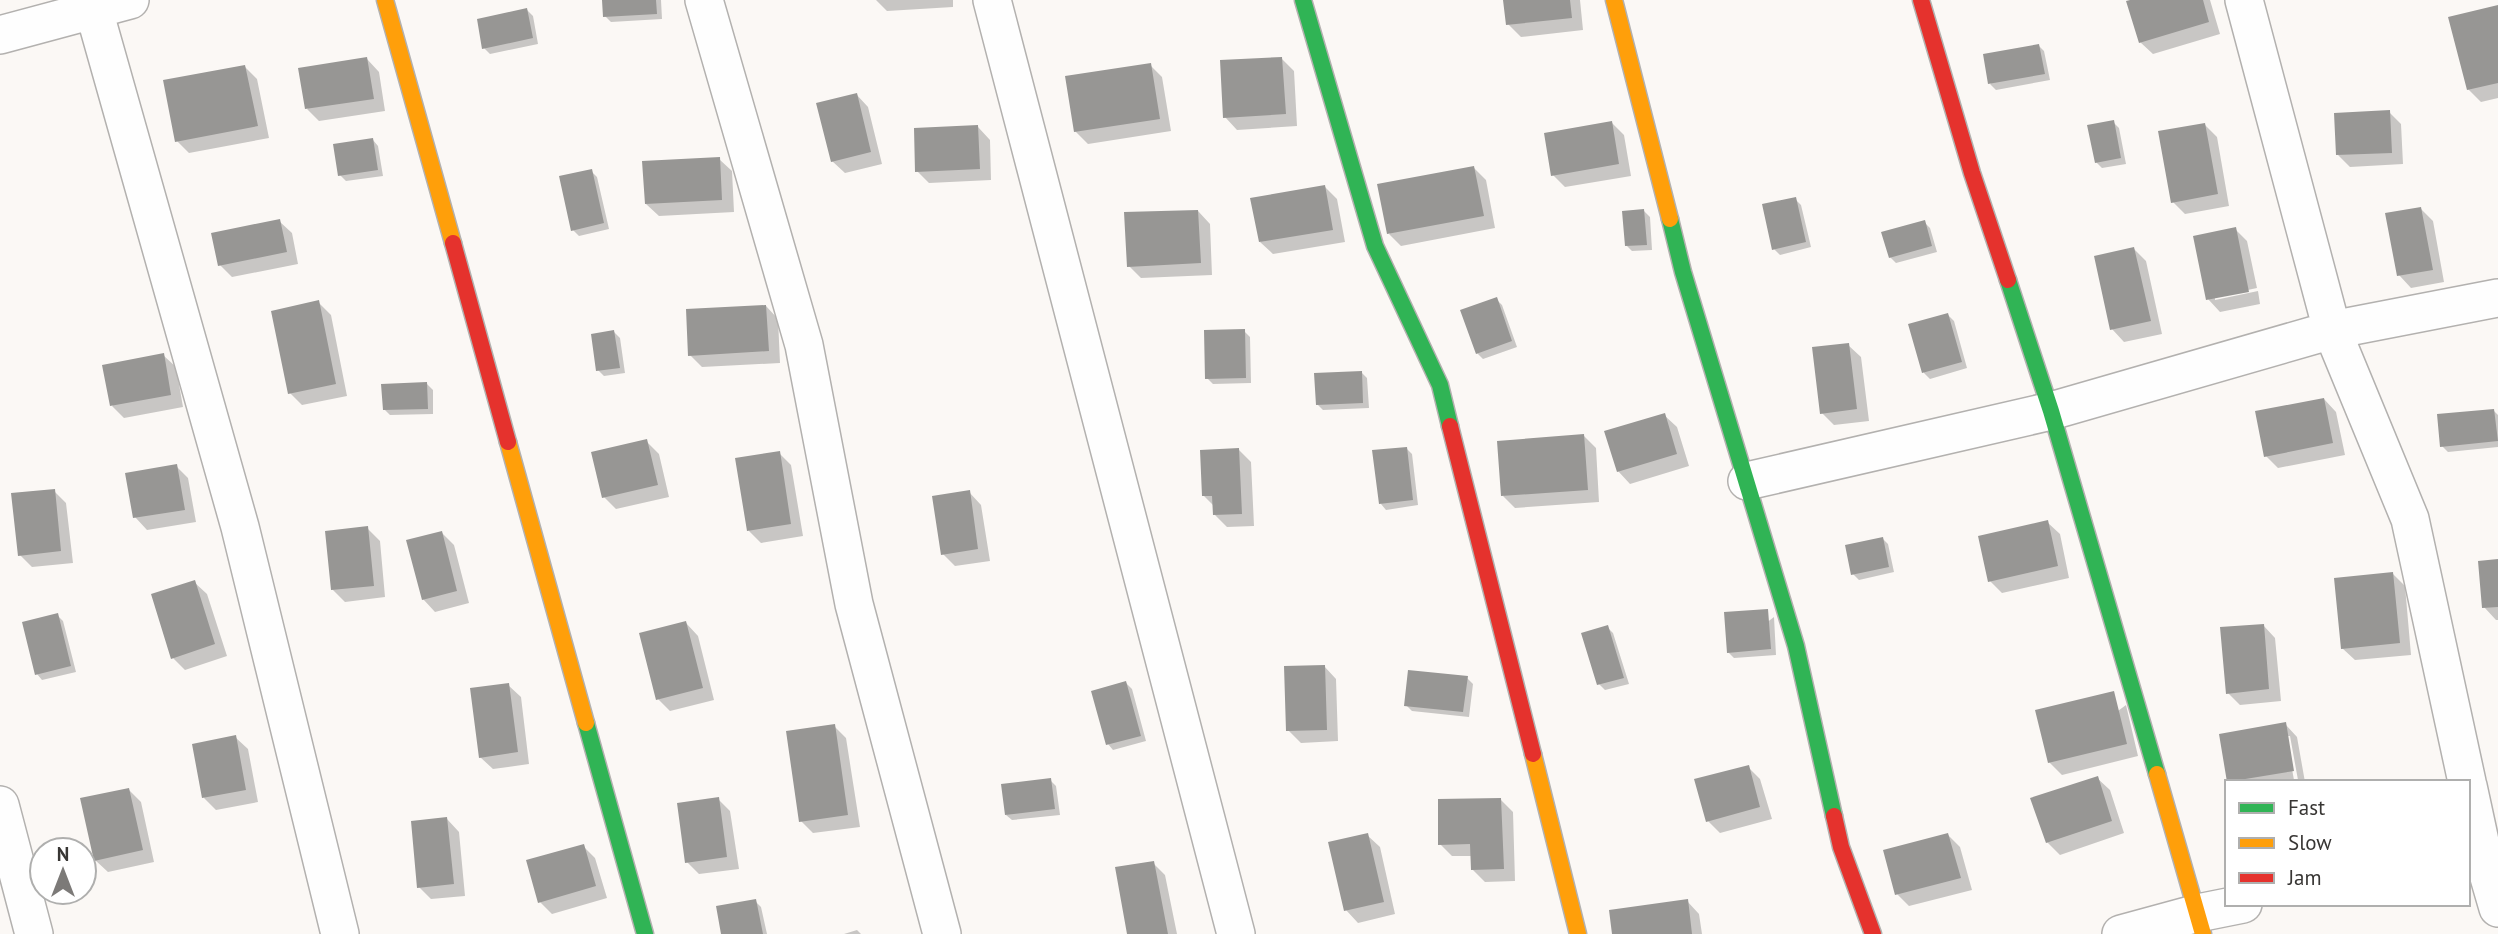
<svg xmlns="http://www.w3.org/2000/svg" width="2498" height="934" viewBox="0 0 2498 934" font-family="'PT Sans',sans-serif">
<rect width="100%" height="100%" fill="#fbf8f5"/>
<path fill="#0003" fill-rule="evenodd" d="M 604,0 L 661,0 L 662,19 L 611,22 L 605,16 Z
M 876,0 L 953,0 L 953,7 L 887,11 Z
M 1505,0 L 1580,0 L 1583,30 L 1521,37 L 1508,24 Z
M 2136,0 L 2210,0 L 2220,34 L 2153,54 L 2140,42 Z
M 2498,8 L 2498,98 L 2481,102 L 2468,89 Z
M 527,10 L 533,16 L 538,44 L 490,54 L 484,48 Z
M 2038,45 L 2044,51 L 2050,80 L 1996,90 L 1990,84 Z
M 1281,58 L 1294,71 L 1297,126 L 1237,130 L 1225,117 Z
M 367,59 L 379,72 L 385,111 L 319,121 L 307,109 Z
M 1150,65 L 1162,77 L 1171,131 L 1088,144 L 1075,131 Z
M 245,67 L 257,79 L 269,138 L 189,153 L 177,141 Z
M 856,94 L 868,107 L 882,164 L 845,173 L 832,161 Z
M 2389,112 L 2401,124 L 2403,164 L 2350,167 L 2338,155 Z
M 2113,122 L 2119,128 L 2126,164 L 2102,168 L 2096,162 Z
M 1612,123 L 1624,135 L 1631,176 L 1565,187 L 1553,175 Z
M 2204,124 L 2217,137 L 2229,206 L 2185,214 L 2173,202 Z
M 978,127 L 990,140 L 991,180 L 929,183 L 917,171 Z
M 373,140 L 378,146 L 383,176 L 346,181 L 340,175 Z
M 719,159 L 732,171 L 734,212 L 659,216 L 646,204 Z
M 1474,168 L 1486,180 L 1495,228 L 1401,246 L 1389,234 Z
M 591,171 L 597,177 L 609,229 L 579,236 L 573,230 Z
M 1325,187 L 1337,199 L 1345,242 L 1273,254 L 1260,242 Z
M 1795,199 L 1801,205 L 1811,247 L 1780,255 L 1774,249 Z
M 2421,209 L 2433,221 L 2444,282 L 2411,288 L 2399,275 Z
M 1198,211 L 1210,224 L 1212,275 L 1141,278 L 1129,266 Z
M 1644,211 L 1650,217 L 1652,250 L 1632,251 L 1626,245 Z
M 279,221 L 292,233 L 298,264 L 232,277 L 220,265 Z
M 1924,222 L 1930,228 L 1937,252 L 1896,263 L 1890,257 Z
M 2235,229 L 2247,241 L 2257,288 L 2215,297 L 2215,300 L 2258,291 L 2260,304 L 2220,312 L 2208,299 Z
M 2134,249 L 2146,261 L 2162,334 L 2124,342 L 2112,329 Z
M 1496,299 L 1502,305 L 1517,347 L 1483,359 L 1477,353 Z
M 318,302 L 331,315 L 347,396 L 302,405 L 290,393 Z
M 766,306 L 778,319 L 780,363 L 702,367 L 690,355 Z
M 1948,315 L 1954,321 L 1967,368 L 1930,379 L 1924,373 L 1911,325 Z
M 1244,331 L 1250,337 L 1251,383 L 1213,384 L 1207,378 Z
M 614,332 L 620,338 L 625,373 L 604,376 L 598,370 Z
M 1848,345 L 1861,357 L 1869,421 L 1834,425 L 1822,413 Z
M 163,355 L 176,367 L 183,407 L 124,418 L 112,406 Z
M 1361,372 L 1367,378 L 1369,408 L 1323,410 L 1317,404 Z
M 427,384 L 433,390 L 433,414 L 390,415 L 384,409 Z
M 2324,399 L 2336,412 L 2345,455 L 2278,468 L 2266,456 Z
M 2493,410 L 2498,415 L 2498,447 L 2448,452 L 2442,446 Z
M 1664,415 L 1677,427 L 1689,466 L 1630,484 L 1618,471 Z
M 1584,436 L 1596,448 L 1599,502 L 1515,508 L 1503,496 Z
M 646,441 L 659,454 L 669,497 L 616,509 L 604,497 Z
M 1406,448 L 1412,454 L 1418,505 L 1386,510 L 1381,504 Z
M 1239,450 L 1251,462 L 1254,526 L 1227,527 L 1215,515 L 1214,506 L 1204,496 Z
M 779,453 L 791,465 L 803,536 L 761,543 L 749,531 Z
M 176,466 L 188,478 L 196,522 L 147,530 L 135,517 Z
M 54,491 L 66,503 L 73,563 L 32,567 L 20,555 Z
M 969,492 L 981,505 L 990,561 L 955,566 L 943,554 Z
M 2047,522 L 2060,534 L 2069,578 L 2002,593 L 1990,581 Z
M 367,528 L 380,541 L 385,597 L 345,602 L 332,589 Z
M 442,533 L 454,545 L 469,603 L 435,612 L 423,599 Z
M 1882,538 L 1888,544 L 1894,572 L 1859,580 L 1853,574 Z
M 2498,561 L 2498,620 L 2496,620 L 2484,607 Z
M 2393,574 L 2405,586 L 2411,655 L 2355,660 L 2342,648 Z
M 194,582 L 207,594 L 227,656 L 185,670 L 173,658 Z
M 57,615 L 63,621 L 76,672 L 42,680 L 37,674 Z
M 1774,617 L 1776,655 L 1734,658 L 1728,652 Z
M 686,623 L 698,636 L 714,700 L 670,711 L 658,699 Z
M 2263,625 L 2275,638 L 2281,701 L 2240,705 L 2228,693 Z
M 1607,627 L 1613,633 L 1629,684 L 1605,690 L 1599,684 Z
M 1324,666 L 1336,679 L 1338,741 L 1301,743 L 1288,730 Z
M 1467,678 L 1473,684 L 1469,717 L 1412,711 L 1406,705 Z
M 1126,683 L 1132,689 L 1146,741 L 1113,750 L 1108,744 Z
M 508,685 L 521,697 L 529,764 L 493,769 L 480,757 Z
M 2126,705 L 2138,756 L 2062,775 L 2049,762 Z
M 2285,724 L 2297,737 L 2305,782 L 2229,782 L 2221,736 ZM 2286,736 L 2290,736 L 2298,780 L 2294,780 Z
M 834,726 L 846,738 L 860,827 L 813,833 L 801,821 Z
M 235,737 L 248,749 L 258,802 L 216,810 L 204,798 Z
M 1748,767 L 1760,779 L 1772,819 L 1720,833 L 1708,821 Z
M 2097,778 L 2110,790 L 2124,833 L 2060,855 L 2047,842 Z
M 1050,780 L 1056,786 L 1060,815 L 1012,820 L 1006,815 Z
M 128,789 L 141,802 L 154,862 L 108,872 L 95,860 Z
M 718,799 L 730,811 L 739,869 L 699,874 L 687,862 Z
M 1501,800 L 1513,812 L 1515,881 L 1485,882 L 1472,869 L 1472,856 L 1452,856 L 1440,844 Z
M 447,819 L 459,832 L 465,896 L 431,899 L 419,887 Z
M 1367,835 L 1380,847 L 1395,914 L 1358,923 L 1346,910 Z
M 1948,835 L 1960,847 L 1972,890 L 1909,906 L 1897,894 Z
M 583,846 L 595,858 L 607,898 L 552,914 L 540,902 Z
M 1153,863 L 1165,875 L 1177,934 L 1129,934 Z
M 755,901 L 761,907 L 767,934 L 723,934 Z
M 1687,901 L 1699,914 L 1702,934 L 1614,934 Z
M 857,930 L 861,934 L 844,934 Z"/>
<path fill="#979694" d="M 602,0 L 656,0 L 657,14 L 603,17 Z
M 1503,0 L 1570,0 L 1572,18 L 1506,25 Z
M 2130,0 L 2203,0 L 2209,22 L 2139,43 L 2126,1 Z
M 2498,5 L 2498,83 L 2467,90 L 2448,17 Z
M 527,8 L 533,38 L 482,49 L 477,19 Z
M 2039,44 L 2045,74 L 1988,84 L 1983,54 Z
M 367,57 L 374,99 L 305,109 L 298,68 Z
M 1282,57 L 1286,114 L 1223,118 L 1220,60 Z
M 1151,63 L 1160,119 L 1074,132 L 1065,76 Z
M 245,65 L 258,126 L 175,142 L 163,80 Z
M 857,93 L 871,152 L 831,162 L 816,103 Z
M 2390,110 L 2392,153 L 2336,155 L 2334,113 Z
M 2114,120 L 2121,158 L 2095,163 L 2087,125 Z
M 1612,121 L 1619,164 L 1551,176 L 1544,133 Z
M 2205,123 L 2218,194 L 2171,203 L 2158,131 Z
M 978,125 L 980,169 L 915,172 L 914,128 Z
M 373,138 L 378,170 L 338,176 L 333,144 Z
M 720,157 L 722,200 L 645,204 L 642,161 Z
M 1474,166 L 1484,216 L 1387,234 L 1377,184 Z
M 592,169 L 604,223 L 571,231 L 559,176 Z
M 1325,185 L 1333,230 L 1259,242 L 1250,198 Z
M 1796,197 L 1806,242 L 1772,250 L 1762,204 Z
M 2421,207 L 2433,270 L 2397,276 L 2385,213 Z
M 1644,209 L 1647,245 L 1625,246 L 1622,211 Z
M 1198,210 L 1201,263 L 1127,267 L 1124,212 Z
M 280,219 L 287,252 L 218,266 L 211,233 Z
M 1925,220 L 1932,246 L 1889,258 L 1881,232 Z
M 2236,227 L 2249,292 L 2206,300 L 2193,236 Z
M 2134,247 L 2151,321 L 2110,330 L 2094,256 Z
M 1497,297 L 1512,341 L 1476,354 L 1460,310 Z
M 319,300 L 336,384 L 288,394 L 271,311 Z
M 766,305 L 769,351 L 688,356 L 686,309 Z
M 1948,313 L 1962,362 L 1922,373 L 1908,324 Z
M 1245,329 L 1246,378 L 1205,379 L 1204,330 Z
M 614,330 L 620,368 L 596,371 L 591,334 Z
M 1849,343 L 1857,409 L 1820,414 L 1812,347 Z
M 164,353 L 171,395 L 110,406 L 102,365 Z
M 1362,371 L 1363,403 L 1316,405 L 1314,373 Z
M 427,382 L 428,409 L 383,410 L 381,384 Z
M 2324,398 L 2333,443 L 2264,457 L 2255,411 Z
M 2494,409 L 2498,441 L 2440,447 L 2437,414 Z
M 1665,413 L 1677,454 L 1617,472 L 1604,431 Z
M 1584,434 L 1588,490 L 1501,496 L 1497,441 Z
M 647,439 L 658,485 L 602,498 L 591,452 Z
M 1407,447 L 1413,500 L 1379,504 L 1372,450 Z
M 1239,448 L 1242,514 L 1213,515 L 1212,496 L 1202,496 L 1200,450 Z
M 780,451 L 791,524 L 747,531 L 735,458 Z
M 177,464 L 185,510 L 133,518 L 125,473 Z
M 55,489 L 61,551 L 18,556 L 11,493 Z
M 970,490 L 978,549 L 941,555 L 932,496 Z
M 2048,520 L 2058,566 L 1988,582 L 1978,536 Z
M 368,526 L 374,586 L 331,590 L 325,531 Z
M 442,531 L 457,591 L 422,600 L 406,540 Z
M 1883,537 L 1889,567 L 1851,575 L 1845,545 Z
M 2498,559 L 2498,607 L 2482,608 L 2478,561 Z
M 2393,572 L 2400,643 L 2341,649 L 2334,578 Z
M 195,580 L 215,644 L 171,659 L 151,594 Z
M 1768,609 L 1771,649 L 1727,653 L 1724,612 Z
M 58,613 L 71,666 L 35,675 L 22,622 Z
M 686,621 L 703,688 L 656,700 L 639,633 Z
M 2264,624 L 2269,689 L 2226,694 L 2220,627 Z
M 1608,625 L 1624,678 L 1597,685 L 1581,633 Z
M 1325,665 L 1327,730 L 1286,731 L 1284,666 Z
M 1408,670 L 1468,676 L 1463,712 L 1404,706 Z
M 1126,681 L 1141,736 L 1106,745 L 1091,691 Z
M 509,683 L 518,752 L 479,758 L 470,688 Z
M 2114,691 L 2127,744 L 2048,763 L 2035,710 Z
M 2286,722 L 2294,771 L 2227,782 L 2219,734 Z
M 835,724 L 848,815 L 799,822 L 786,731 Z
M 236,735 L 246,790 L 202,798 L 192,744 Z
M 1749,765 L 1760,807 L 1706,822 L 1694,779 Z
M 2098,776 L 2112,821 L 2046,843 L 2030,798 Z
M 1051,778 L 1055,809 L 1005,815 L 1001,784 Z
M 129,788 L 143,850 L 94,861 L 80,798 Z
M 719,797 L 727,857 L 685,863 L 677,803 Z
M 1501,798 L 1504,869 L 1471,870 L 1470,844 L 1438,845 L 1438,799 Z
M 447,817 L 454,884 L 417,888 L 411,821 Z
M 1368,833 L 1384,902 L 1344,911 L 1328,842 Z
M 1948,833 L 1961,878 L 1895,895 L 1883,850 Z
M 584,844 L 596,886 L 538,903 L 526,860 Z
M 1154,861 L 1168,934 L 1127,934 L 1115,867 Z
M 756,899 L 763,934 L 721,934 L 716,906 Z
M 1688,899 L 1692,934 L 1612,934 L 1609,910 Z"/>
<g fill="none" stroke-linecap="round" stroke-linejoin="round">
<g stroke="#b3b1af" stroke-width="40">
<path id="street" d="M 91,0 L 240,527 L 340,934
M 704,0 L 804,345 L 854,604 L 942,934
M 992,0 L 1236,934
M 2244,0 L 2332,330 L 2410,519 L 2467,782
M 0,35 L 130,0
M 1747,481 L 2051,411 L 2332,330 L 2498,298
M 2468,786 L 2484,860 L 2498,908
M 0,805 L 34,934
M 2121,934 L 2198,913 L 2243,904"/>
</g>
<g stroke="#b3b1af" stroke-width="19">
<path id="fast" d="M 1303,0 L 1375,246 L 1440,385 L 1450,426
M 1670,219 L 1683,272 L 1796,646 L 1834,816
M 2008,280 L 2051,411 L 2157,774
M 586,723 L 645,934"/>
</g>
<g stroke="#b3b1af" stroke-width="19">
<path id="slow" d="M 385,0 L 453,243
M 1614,0 L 1670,219
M 508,442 L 586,723
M 1533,754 L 1578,934
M 2157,774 L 2203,934"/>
</g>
<g stroke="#b3b1af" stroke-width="19">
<path id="jam" d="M 1921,0 L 1972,173 L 2008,280
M 453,243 L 508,442
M 1450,426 L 1533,754
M 1834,816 L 1841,847 L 1873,934"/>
</g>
<use href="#street" stroke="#fefefe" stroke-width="37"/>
<use href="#fast" stroke="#30b455" stroke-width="16"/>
<use href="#slow" stroke="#ff9f0a" stroke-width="16"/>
<use href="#jam" stroke="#e5322d" stroke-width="16"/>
</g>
<rect x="2225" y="780" width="245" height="126" fill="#ffffff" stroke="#afafae" stroke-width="2"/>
<rect x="2239" y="803" width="35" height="10" fill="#30b455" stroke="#afafae" stroke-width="2"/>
<text x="2288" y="815" font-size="21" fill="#383634">Fast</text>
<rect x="2239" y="838" width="35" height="10" fill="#ff9f0a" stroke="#afafae" stroke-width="2"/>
<text x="2288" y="850" font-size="21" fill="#383634">Slow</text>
<rect x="2239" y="873" width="35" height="10" fill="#e5322d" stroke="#afafae" stroke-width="2"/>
<text x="2288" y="885" font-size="21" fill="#383634">Jam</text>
<g transform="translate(63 871)"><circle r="33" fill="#ffffff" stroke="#afafae" stroke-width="2"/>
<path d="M0-5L12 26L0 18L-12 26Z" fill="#7c7a78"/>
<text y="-10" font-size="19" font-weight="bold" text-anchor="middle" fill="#383634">N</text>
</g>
</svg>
